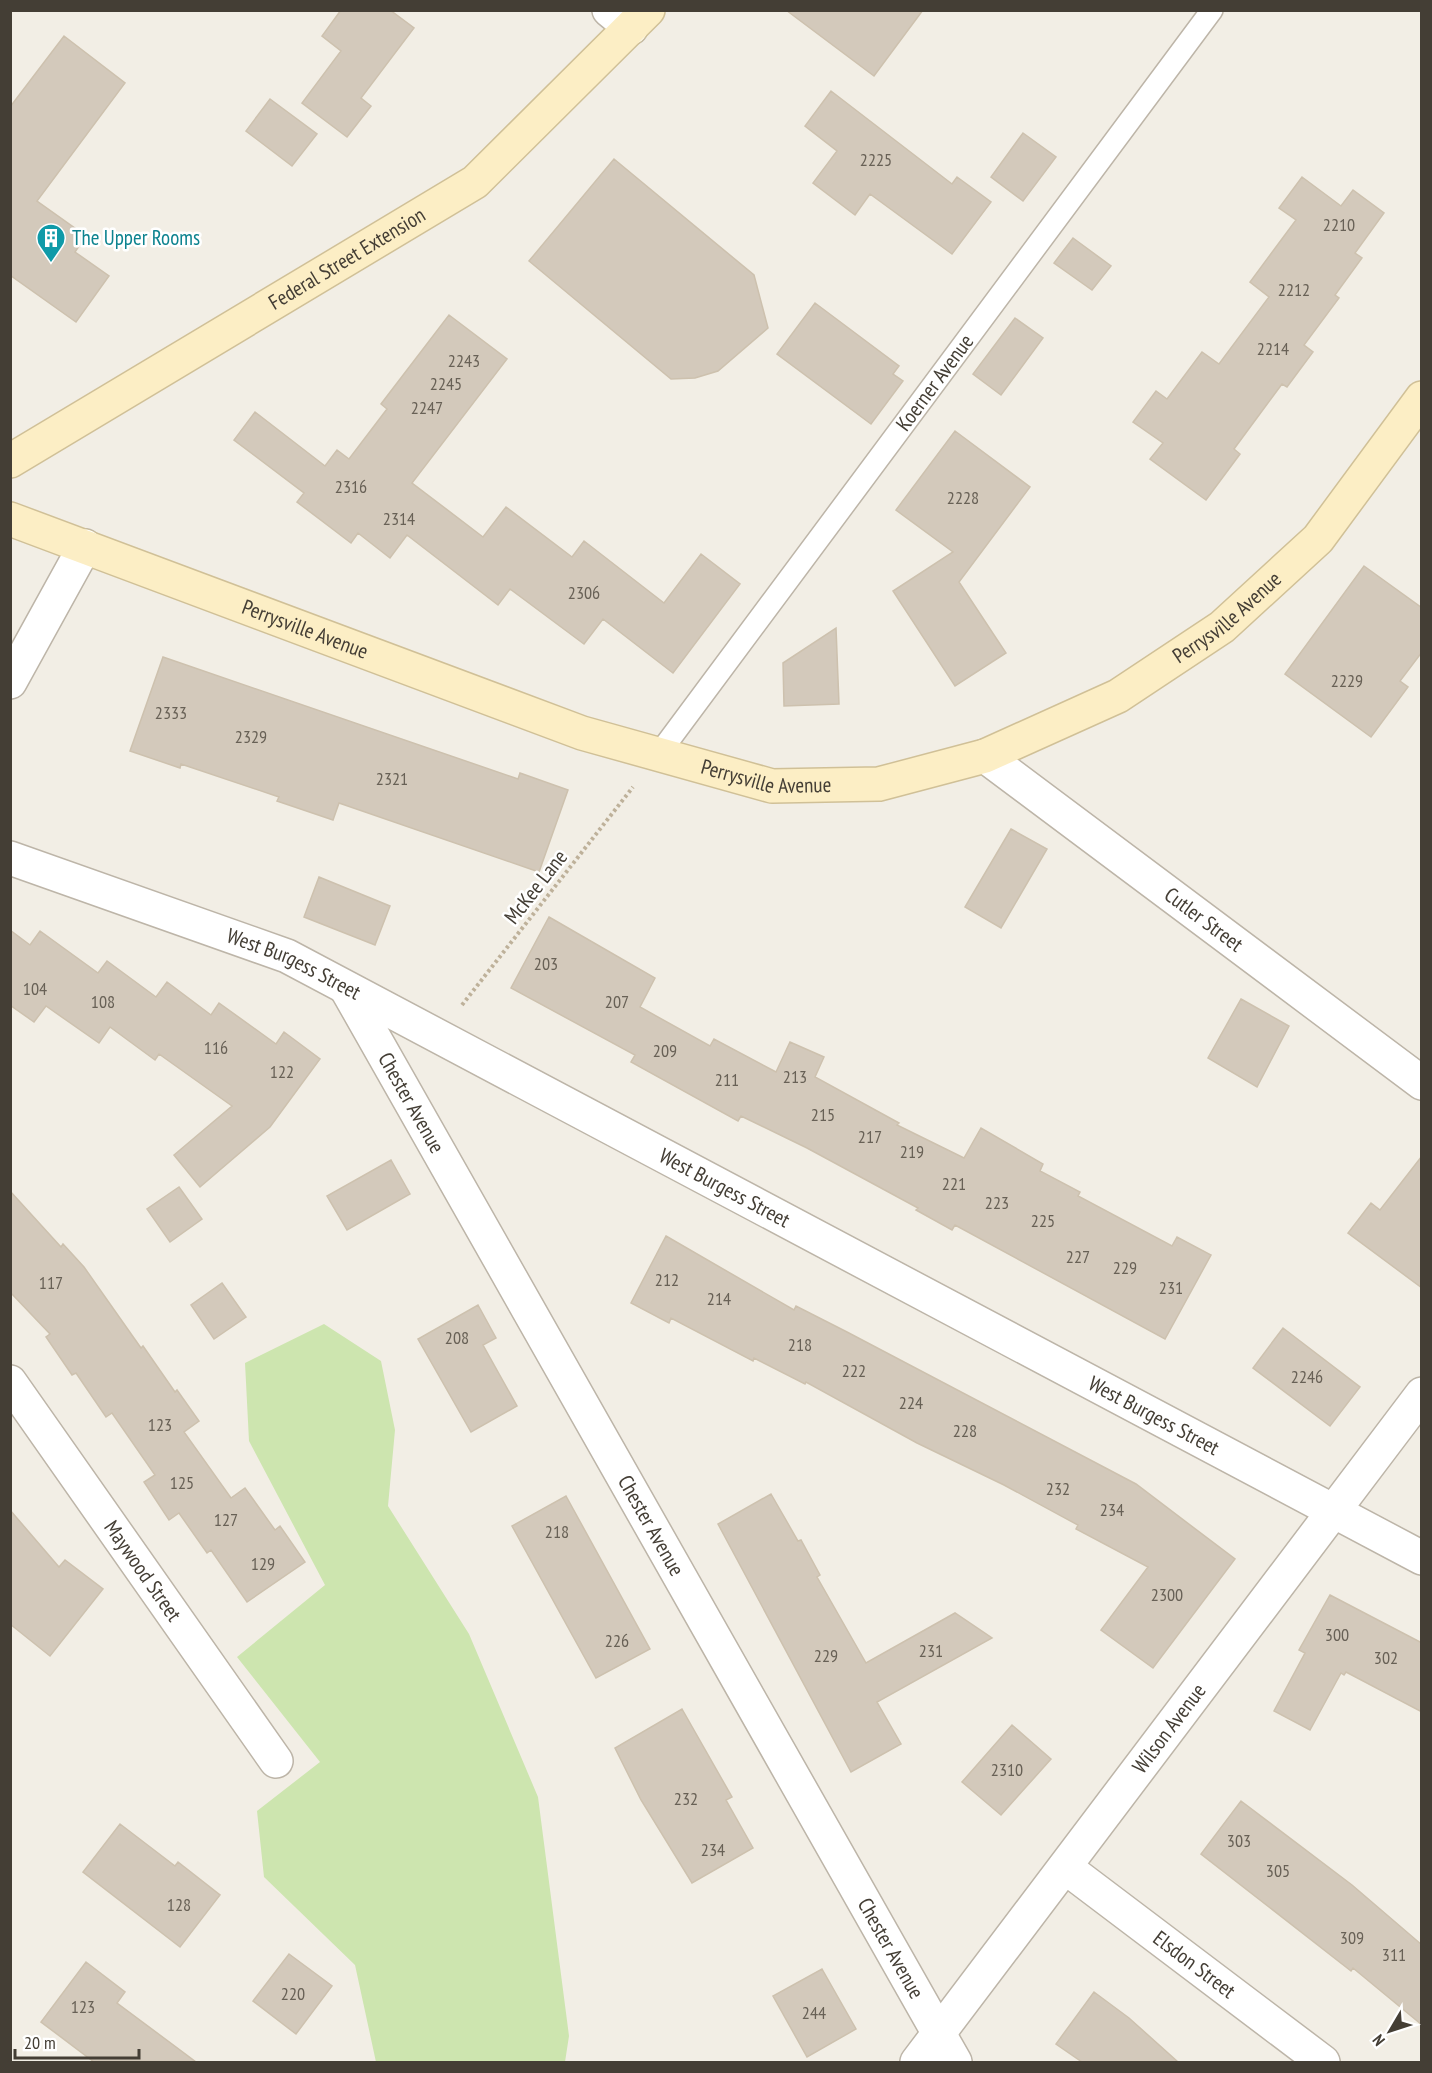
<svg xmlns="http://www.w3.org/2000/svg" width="1432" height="2073" viewBox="0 0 1432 2073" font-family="'PT Sans Narrow',sans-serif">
<rect width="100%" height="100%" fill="#f2eee5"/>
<path fill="#cde5af" d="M 324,1324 L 381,1361 L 395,1430 L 388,1506 L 469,1634 L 538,1797 L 569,2036 L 565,2062 L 376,2062 L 355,1965 L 264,1877 L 257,1811 L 320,1762 L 237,1657 L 325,1585 L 249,1441 L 245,1363 Z"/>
<path fill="#d3c9bb" stroke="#cdc1ae" stroke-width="1.5" d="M 341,10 L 390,10 L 414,28 L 361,98 L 371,106 L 347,137 L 302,103 L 341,51 L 322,36 Z
M 786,10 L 923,10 L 874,76 Z
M 64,36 L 125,83 L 37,201 L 86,236 L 75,252 L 109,276 L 76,322 L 10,275 L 10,107 Z
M 831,91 L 952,184 L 957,177 L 991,202 L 952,254 L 870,194 L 855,215 L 813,183 L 837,151 L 805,126 Z
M 270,99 L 317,134 L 292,166 L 246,131 Z
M 1023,133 L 1056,157 L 1023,201 L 991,177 Z
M 614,159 L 754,275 L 768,328 L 718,371 L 695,378 L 671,379 L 529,261 Z
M 1302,177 L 1341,206 L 1353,190 L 1384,213 L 1355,253 L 1362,258 L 1335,295 L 1339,298 L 1304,345 L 1313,352 L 1287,387 L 1282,384 L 1234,449 L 1240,454 L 1206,500 L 1150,459 L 1163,443 L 1133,422 L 1156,391 L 1167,399 L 1202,352 L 1219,364 L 1269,297 L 1250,282 L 1296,220 L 1279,208 Z
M 1073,238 L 1111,266 L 1092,290 L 1054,263 Z
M 815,303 L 899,366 L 893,374 L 903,381 L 871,424 L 777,354 Z
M 449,315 L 507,359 L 412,483 L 483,537 L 506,507 L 572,557 L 584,541 L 664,603 L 701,554 L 740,584 L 673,673 L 603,619 L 584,644 L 510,589 L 498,605 L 407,535 L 390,558 L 358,533 L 351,543 L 297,502 L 304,493 L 234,440 L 255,412 L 325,466 L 337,450 L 349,459 L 387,409 L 381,404 Z
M 1015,318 L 1043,338 L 1001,395 L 973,374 Z
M 955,431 L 1030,487 L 959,582 L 1006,653 L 955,686 L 893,591 L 953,552 L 896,510 Z
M 1364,566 L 1422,608 L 1422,652 L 1400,681 L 1408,687 L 1371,737 L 1285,674 Z
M 836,628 L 839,704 L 784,706 L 783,663 Z
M 163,657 L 518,779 L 520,773 L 568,790 L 539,872 L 339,803 L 333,820 L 277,801 L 279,797 L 181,764 L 180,768 L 130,751 Z
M 1011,829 L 1047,849 L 1001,928 L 965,907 Z
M 319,877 L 390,906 L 375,945 L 304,917 Z
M 549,917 L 655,978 L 640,1007 L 710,1046 L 714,1039 L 776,1072 L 790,1042 L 824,1057 L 815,1077 L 899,1123 L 897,1125 L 964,1158 L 981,1128 L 1043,1164 L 1040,1171 L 1080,1192 L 1078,1196 L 1172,1246 L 1177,1237 L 1211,1255 L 1165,1339 L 955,1225 L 952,1230 L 916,1210 L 918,1208 L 807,1148 L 741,1116 L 738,1121 L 631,1062 L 635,1055 L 511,988 Z
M 10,930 L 30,945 L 40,931 L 98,973 L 107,961 L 156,997 L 167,982 L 211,1015 L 219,1003 L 276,1044 L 284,1032 L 320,1059 L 270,1127 L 200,1187 L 174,1155 L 232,1106 L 159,1054 L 155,1060 L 110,1027 L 99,1043 L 46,1006 L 34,1022 L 10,1005 Z
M 1241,999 L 1289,1026 L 1257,1087 L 1208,1058 Z
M 1422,1156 L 1422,1288 L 1348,1233 L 1371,1203 L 1380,1210 Z
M 391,1160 L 410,1194 L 347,1230 L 327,1196 Z
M 179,1187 L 202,1219 L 170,1242 L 147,1209 Z
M 10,1191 L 61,1247 L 63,1244 L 84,1267 L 141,1348 L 143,1346 L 175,1392 L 177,1390 L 199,1421 L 184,1432 L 231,1498 L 245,1488 L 275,1530 L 280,1526 L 305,1562 L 247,1602 L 211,1550 L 207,1553 L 179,1513 L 169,1520 L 144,1482 L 155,1475 L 112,1413 L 106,1417 L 76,1373 L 72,1375 L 46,1337 L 50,1334 L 10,1292 Z
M 666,1236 L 794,1310 L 796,1306 L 847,1332 L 1136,1484 L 1235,1559 L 1153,1668 L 1101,1630 L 1148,1567 L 1076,1529 L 1078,1525 L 1004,1485 L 917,1443 L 806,1382 L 805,1384 L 754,1358 L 753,1361 L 671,1318 L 669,1323 L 631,1303 Z
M 222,1283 L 246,1317 L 214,1339 L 191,1305 Z
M 478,1305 L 496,1338 L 483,1345 L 517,1406 L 471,1432 L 418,1339 Z
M 1283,1328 L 1360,1387 L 1330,1426 L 1253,1368 Z
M 771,1494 L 798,1541 L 801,1540 L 820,1575 L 817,1577 L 866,1663 L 955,1613 L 992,1638 L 877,1702 L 901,1744 L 851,1772 L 718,1524 Z
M 566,1496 L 650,1649 L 596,1678 L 512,1526 Z
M 10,1510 L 59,1567 L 65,1560 L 103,1589 L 50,1656 L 10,1624 Z
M 1330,1595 L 1422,1643 L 1422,1712 L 1346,1672 L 1344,1675 L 1341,1673 L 1310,1730 L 1274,1711 L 1305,1653 L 1299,1650 Z
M 682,1709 L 732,1797 L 726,1800 L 753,1848 L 692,1883 L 641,1800 L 615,1748 Z
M 1012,1725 L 1051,1759 L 1001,1815 L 962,1782 Z
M 1241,1801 L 1352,1885 L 1422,1945 L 1422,2025 L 1353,1968 L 1351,1971 L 1201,1854 Z
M 120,1824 L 175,1866 L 178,1862 L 220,1895 L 180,1947 L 83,1872 Z
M 289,1954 L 332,1986 L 296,2034 L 253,2001 Z
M 86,1962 L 125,1992 L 117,2003 L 196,2062 L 94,2062 L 41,2022 Z
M 822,1969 L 856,2029 L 807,2057 L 773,1996 Z
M 1094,1992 L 1129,2018 L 1178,2062 L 1082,2062 L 1056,2044 Z"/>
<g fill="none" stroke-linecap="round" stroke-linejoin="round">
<g stroke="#bdb5a8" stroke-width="24">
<g id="lane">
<path id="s1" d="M 658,755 L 1212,10"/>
</g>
</g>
<g stroke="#bdb5a8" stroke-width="36">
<g id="street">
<path d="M 609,10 L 631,28"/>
<path d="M 10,682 L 85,546"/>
<path id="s2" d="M 985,756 L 1422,1083"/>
<path id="s3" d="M 10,858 L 287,956 L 1422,1558"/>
<path id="s4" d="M 346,988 L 955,2062"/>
<path id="s5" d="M 10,1382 L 276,1761"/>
<path id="s6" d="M 1065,1867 L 1323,2062"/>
<path id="s7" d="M 917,2062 L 1422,1394"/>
</g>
</g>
<g stroke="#d0c097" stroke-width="36">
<g id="secondary">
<path id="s8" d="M 10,461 L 475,182 L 648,10"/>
<path id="s9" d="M 10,519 L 582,733 L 772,786 L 879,784 L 985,756 L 1118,696 L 1222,627 L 1318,539 L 1422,398"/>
</g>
</g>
<path stroke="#beb19a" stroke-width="4" stroke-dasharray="3 3" stroke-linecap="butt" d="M 462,1005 L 633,787"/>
<use href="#lane" stroke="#fff" stroke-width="21"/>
<use href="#street" stroke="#fff" stroke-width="33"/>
<use href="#secondary" stroke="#fceec5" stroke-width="33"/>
</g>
<defs>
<g id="building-pin" transform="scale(1.5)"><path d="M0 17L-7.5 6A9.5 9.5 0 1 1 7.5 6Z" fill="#0f9aa8" stroke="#fff"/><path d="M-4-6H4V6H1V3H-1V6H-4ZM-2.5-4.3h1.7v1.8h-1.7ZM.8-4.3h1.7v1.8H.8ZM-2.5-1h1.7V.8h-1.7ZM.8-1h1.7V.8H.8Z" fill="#fff"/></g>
</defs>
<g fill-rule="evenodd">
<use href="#building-pin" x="51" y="238"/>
</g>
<g text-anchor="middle" stroke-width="5" stroke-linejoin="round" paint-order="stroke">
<g font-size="18" fill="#686156">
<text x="876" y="166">2225</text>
<text x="1339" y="231">2210</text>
<text x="1294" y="296">2212</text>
<text x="1273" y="355">2214</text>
<text x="464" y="367">2243</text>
<text x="446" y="390">2245</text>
<text x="427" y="414">2247</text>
<text x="351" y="493">2316</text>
<text x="963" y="504">2228</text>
<text x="399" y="525">2314</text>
<text x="584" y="599">2306</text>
<text x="1347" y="687">2229</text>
<text x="171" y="719">2333</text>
<text x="251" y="743">2329</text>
<text x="392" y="785">2321</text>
<text x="546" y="970">203</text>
<text x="35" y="995">104</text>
<text x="103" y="1008">108</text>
<text x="617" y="1008">207</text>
<text x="216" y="1054">116</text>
<text x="665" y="1057">209</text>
<text x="282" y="1078">122</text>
<text x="795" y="1083">213</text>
<text x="727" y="1086">211</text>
<text x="823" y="1121">215</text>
<text x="870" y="1143">217</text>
<text x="912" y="1158">219</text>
<text x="954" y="1190">221</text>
<text x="997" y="1209">223</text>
<text x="1043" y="1227">225</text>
<text x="1078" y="1263">227</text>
<text x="1125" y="1274">229</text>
<text x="667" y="1286">212</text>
<text x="51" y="1289">117</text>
<text x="1171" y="1294">231</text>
<text x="719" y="1305">214</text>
<text x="457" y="1344">208</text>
<text x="800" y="1351">218</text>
<text x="854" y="1377">222</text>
<text x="1307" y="1383">2246</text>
<text x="911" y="1409">224</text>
<text x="160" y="1431">123</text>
<text x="965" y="1437">228</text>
<text x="182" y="1489">125</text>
<text x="1058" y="1495">232</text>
<text x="1112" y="1516">234</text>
<text x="226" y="1526">127</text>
<text x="557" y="1538">218</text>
<text x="263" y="1570">129</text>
<text x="1167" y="1601">2300</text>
<text x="1337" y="1641">300</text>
<text x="617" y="1647">226</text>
<text x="931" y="1657">231</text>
<text x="826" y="1662">229</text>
<text x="1386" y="1664">302</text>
<text x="1007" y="1776">2310</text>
<text x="686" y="1805">232</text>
<text x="1239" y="1847">303</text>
<text x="713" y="1856">234</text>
<text x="1278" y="1877">305</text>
<text x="179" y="1911">128</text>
<text x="1352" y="1944">309</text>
<text x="1394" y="1961">311</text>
<text x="293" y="2000">220</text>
<text x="83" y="2013">123</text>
<text x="814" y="2019">244</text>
</g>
<g font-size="21" fill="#0d838f" stroke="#fff" text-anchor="start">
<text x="72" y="245">The Upper Rooms</text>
</g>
<g font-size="21" fill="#443e35" stroke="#fff">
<text dy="7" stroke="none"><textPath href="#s8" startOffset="393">Federal Street Extension</textPath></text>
<text dy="7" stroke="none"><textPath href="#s1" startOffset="464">Koerner Avenue</textPath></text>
<text dy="7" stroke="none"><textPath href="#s9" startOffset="1305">Perrysville Avenue</textPath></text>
<text dy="7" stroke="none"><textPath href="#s9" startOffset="315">Perrysville Avenue</textPath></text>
<text dy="7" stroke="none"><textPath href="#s9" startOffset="801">Perrysville Avenue</textPath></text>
<text transform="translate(536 887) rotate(-52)" y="7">McKee Lane</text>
<text dy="7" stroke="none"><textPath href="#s2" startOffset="273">Cutler Street</textPath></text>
<text dy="7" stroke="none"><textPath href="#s3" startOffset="303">West Burgess Street</textPath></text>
<text dy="7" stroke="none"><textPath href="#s4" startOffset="132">Chester Avenue</textPath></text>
<text dy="7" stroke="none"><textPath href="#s3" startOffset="789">West Burgess Street</textPath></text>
<text dy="7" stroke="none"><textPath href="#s3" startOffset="1275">West Burgess Street</textPath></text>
<text dy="7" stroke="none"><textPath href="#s4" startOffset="618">Chester Avenue</textPath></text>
<text dy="7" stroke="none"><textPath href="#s5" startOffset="231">Maywood Street</textPath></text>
<text dy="7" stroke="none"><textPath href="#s7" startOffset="418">Wilson Avenue</textPath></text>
<text dy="7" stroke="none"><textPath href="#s4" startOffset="1104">Chester Avenue</textPath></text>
<text dy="7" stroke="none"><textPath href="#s6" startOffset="162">Elsdon Street</textPath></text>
</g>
</g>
<rect width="1432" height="2073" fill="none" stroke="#443e35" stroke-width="24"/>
<g transform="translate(1390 2031) rotate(231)" stroke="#ffffff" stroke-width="4.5" paint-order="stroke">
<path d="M0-4.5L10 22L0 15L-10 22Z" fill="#443e35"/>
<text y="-9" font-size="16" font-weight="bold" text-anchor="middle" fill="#443e35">N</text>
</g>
<path d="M15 2049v9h124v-9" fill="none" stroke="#443e35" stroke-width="3"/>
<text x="24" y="2049" font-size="18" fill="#443e35" stroke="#ffffff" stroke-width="4.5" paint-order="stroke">20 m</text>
</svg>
